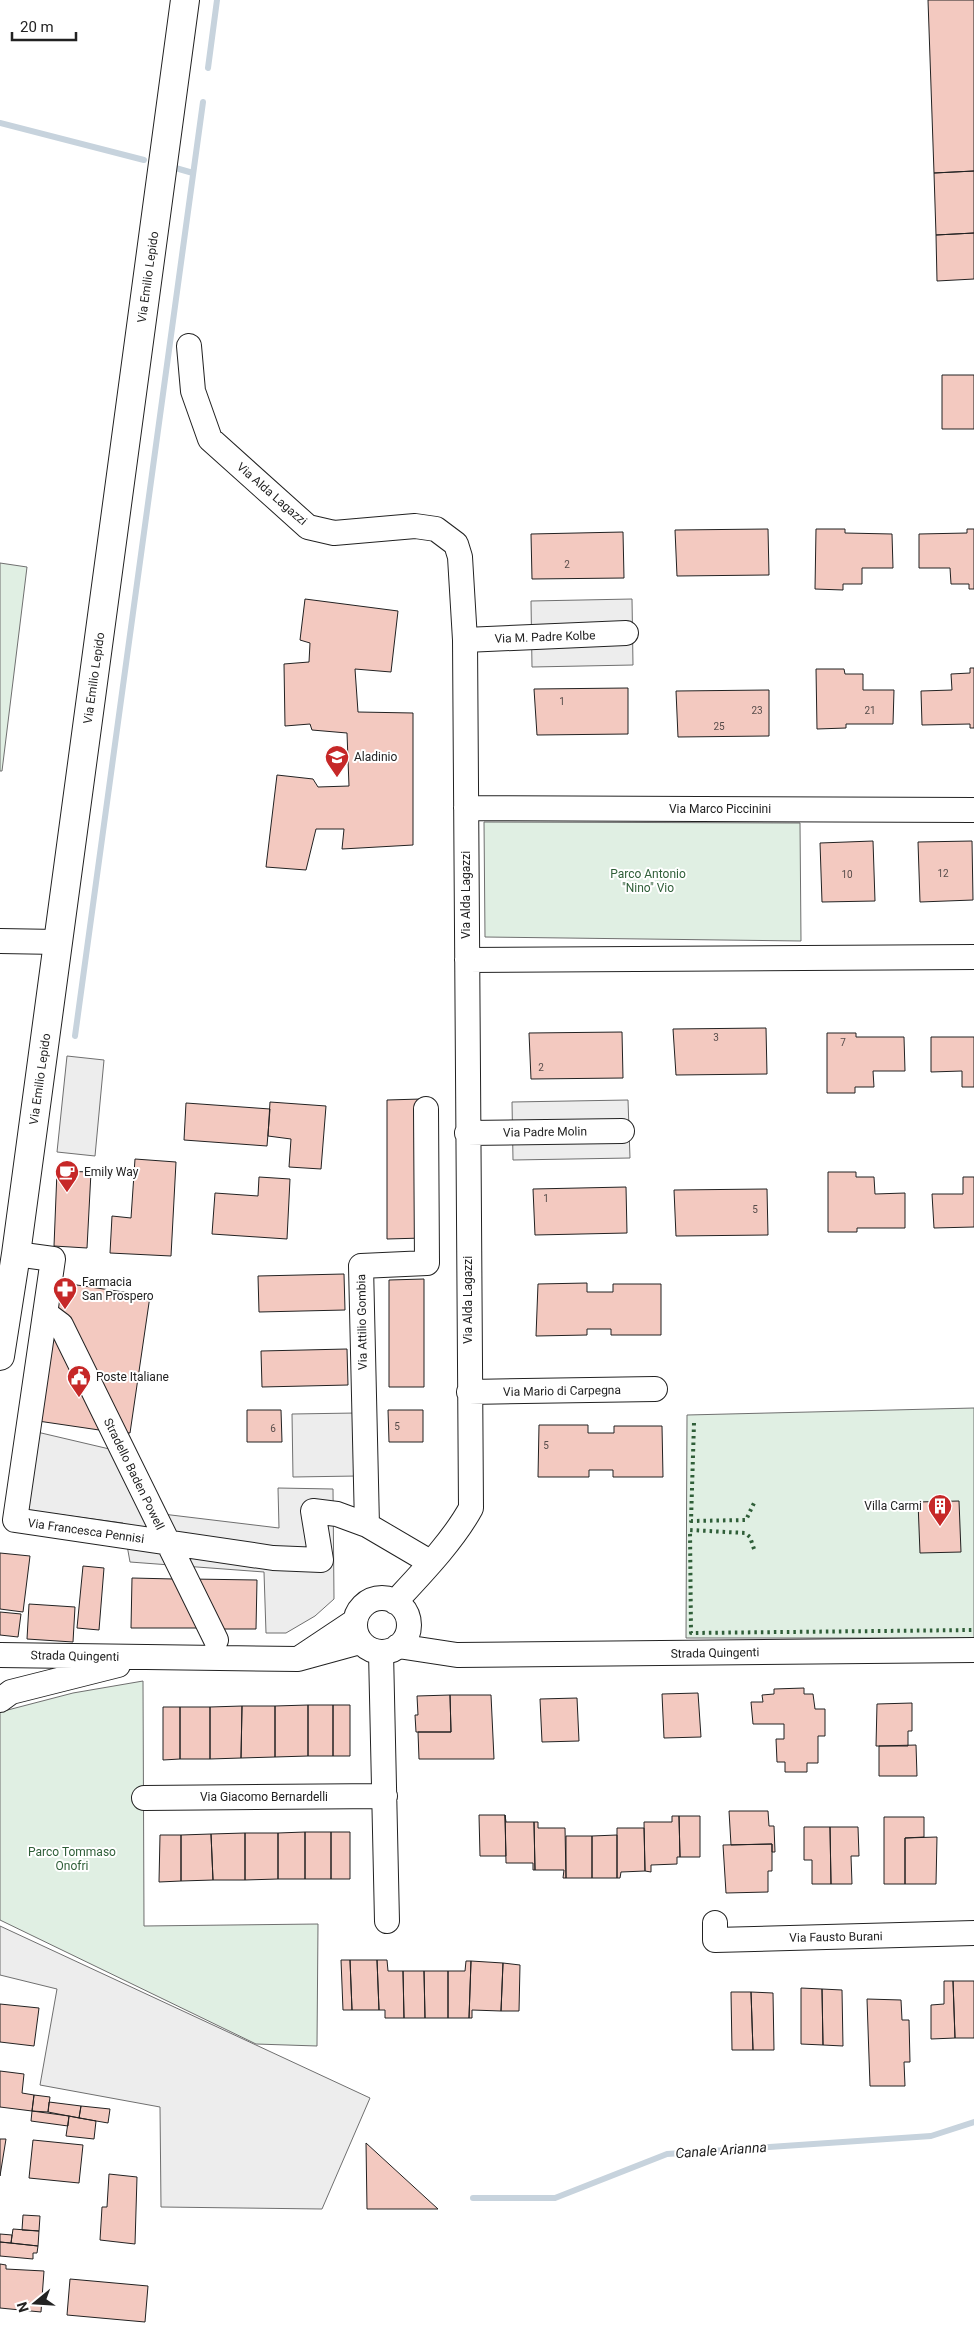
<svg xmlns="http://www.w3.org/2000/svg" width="974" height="2338" viewBox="0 0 974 2338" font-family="Roboto,sans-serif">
<rect width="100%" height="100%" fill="#fff"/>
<path fill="#e0efe3" stroke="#6f6f6f" d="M 0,563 L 27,567 L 2,771 L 0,771 Z
M 484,822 L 800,823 L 801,941 L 485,937 Z
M 974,1408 L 974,1638 L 686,1638 L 687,1415 Z
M 143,1681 L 144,1926 L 318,1924 L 317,2046 L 256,2044 L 0,1920 L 0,1712 L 73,1693 Z"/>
<path fill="#ededed" stroke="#6f6f6f" d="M 632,599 L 633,665 L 532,667 L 531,601 Z
M 67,1056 L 104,1060 L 95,1156 L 57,1152 Z
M 628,1100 L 630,1158 L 513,1160 L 512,1102 Z
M 356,1413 L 357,1476 L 293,1477 L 292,1414 Z
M 37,1432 L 118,1451 L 146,1512 L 279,1528 L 278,1488 L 333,1489 L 334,1599 L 315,1616 L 286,1633 L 266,1633 L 264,1572 L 130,1562 L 123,1523 L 25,1510 Z
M 0,1926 L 370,2098 L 322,2209 L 161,2207 L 160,2107 L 40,2085 L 57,1989 L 0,1975 Z"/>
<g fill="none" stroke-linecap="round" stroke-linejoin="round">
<path stroke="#c7d3dd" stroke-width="6" d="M 208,68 L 217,0
M 0,123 L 144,160
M 172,167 L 193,173
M 75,1036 L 203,102
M 473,2198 L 555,2198 L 667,2154 L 931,2136 L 974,2122"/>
</g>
<path fill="#f3c9c0" stroke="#222" d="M 928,0 L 974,0 L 974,171 L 934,173 Z
M 974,171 L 974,233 L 936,235 L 934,173 Z
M 974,233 L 974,279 L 937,281 L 936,235 Z
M 942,375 L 974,375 L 974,429 L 942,429 Z
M 768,529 L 769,575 L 677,576 L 675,530 Z
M 816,529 L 845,529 L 845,533 L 892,534 L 893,568 L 862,568 L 862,584 L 843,584 L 843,590 L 815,589 Z
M 967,529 L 974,529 L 974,589 L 969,589 L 969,584 L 951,584 L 950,568 L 919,568 L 919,534 L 967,533 Z
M 623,532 L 624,578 L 532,579 L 531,534 Z
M 305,599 L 398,611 L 391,672 L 355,669 L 358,712 L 413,713 L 413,845 L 342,849 L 344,829 L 316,829 L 306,870 L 266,867 L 277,775 L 313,779 L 318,787 L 349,786 L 347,733 L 312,730 L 310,724 L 285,726 L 284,664 L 309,662 L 310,643 L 300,640 Z
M 970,668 L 974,668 L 974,728 L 970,728 L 970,724 L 922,725 L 921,691 L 952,690 L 951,674 L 970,673 Z
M 816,669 L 844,669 L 845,674 L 863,674 L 863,690 L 894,690 L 893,724 L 846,724 L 846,728 L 817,729 Z
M 628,688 L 628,734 L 537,735 L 534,689 Z
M 769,690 L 769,736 L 678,737 L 676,691 Z
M 873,841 L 875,901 L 822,902 L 820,843 Z
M 972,841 L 973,900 L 920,902 L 918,842 Z
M 766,1028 L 767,1074 L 676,1075 L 673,1029 Z
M 622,1032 L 623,1078 L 531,1079 L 529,1033 Z
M 827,1033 L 856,1033 L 856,1037 L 904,1037 L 905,1071 L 873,1071 L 874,1087 L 855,1087 L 855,1093 L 827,1093 Z
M 931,1037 L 974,1037 L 974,1087 L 962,1087 L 962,1071 L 931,1072 Z
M 421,1099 L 423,1238 L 387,1239 L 387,1100 Z
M 270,1102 L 326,1106 L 321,1169 L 289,1167 L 291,1139 L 268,1136 Z
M 186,1103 L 270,1109 L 267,1146 L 184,1140 Z
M 135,1159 L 176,1162 L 171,1256 L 110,1253 L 112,1216 L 131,1218 Z
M 57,1171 L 91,1172 L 87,1248 L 54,1246 Z
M 828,1172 L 856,1172 L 856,1177 L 874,1177 L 875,1194 L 905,1193 L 905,1228 L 857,1228 L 857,1232 L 828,1232 Z
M 259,1177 L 290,1179 L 287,1239 L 212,1234 L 215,1193 L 258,1196 Z
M 963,1177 L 974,1177 L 974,1227 L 934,1228 L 932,1194 L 963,1194 Z
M 626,1187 L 627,1233 L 535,1235 L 533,1189 Z
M 767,1189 L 768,1235 L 676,1236 L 674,1190 Z
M 344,1274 L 345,1310 L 259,1312 L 258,1276 Z
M 424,1279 L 424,1387 L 389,1387 L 389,1280 Z
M 57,1282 L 150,1296 L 130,1433 L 120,1432 L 54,1308 Z
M 587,1283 L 587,1292 L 613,1292 L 613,1284 L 661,1284 L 661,1335 L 611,1335 L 611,1329 L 587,1329 L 587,1335 L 536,1336 L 538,1284 Z
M 51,1324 L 106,1431 L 38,1421 Z
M 347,1349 L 348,1385 L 262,1387 L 261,1351 Z
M 247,1410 L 281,1410 L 282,1442 L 247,1442 Z
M 388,1410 L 423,1410 L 423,1442 L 389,1442 Z
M 539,1425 L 588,1425 L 588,1433 L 614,1433 L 614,1426 L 662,1426 L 663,1477 L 613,1477 L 613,1470 L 589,1470 L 589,1477 L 538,1477 Z
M 959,1501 L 961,1552 L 920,1553 L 918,1502 Z
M 0,1553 L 30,1556 L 23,1612 L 0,1609 Z
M 83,1566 L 104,1568 L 99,1630 L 77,1628 Z
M 132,1578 L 174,1579 L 200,1628 L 131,1628 Z
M 191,1579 L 257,1580 L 256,1629 L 216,1629 Z
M 29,1604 L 75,1607 L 73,1642 L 27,1639 Z
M 0,1612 L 21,1614 L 18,1637 L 0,1635 Z
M 804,1688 L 804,1694 L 813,1694 L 815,1709 L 825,1709 L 825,1736 L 818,1736 L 818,1763 L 807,1763 L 807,1772 L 785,1772 L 785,1762 L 777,1762 L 776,1739 L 784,1739 L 784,1724 L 753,1724 L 751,1702 L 763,1702 L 762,1695 L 774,1694 L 774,1689 Z
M 698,1693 L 701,1737 L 664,1738 L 662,1694 Z
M 450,1695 L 491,1695 L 494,1759 L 419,1759 L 418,1732 L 451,1732 Z
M 450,1695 L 451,1732 L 416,1732 L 415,1715 L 418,1715 L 417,1696 Z
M 577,1698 L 579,1741 L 542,1742 L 540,1699 Z
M 912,1703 L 912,1731 L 908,1731 L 908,1746 L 876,1746 L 877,1704 Z
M 308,1705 L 308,1756 L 275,1757 L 275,1706 Z
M 308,1705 L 333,1705 L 333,1756 L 308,1756 Z
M 333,1705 L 350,1705 L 350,1756 L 333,1756 Z
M 242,1706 L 275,1706 L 275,1757 L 241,1758 Z
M 242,1706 L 241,1758 L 210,1759 L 210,1707 Z
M 163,1707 L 180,1707 L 180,1759 L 163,1760 Z
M 180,1707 L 210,1707 L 210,1759 L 180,1759 Z
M 916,1745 L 917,1776 L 879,1776 L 879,1746 Z
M 729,1811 L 768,1811 L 769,1826 L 774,1826 L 775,1852 L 772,1852 L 772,1844 L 731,1845 Z
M 479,1815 L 505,1815 L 506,1856 L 480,1856 Z
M 505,1815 L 506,1822 L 534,1822 L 535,1870 L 533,1870 L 533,1863 L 506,1863 Z
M 672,1816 L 679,1816 L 680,1857 L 677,1857 L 677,1864 L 651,1865 L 651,1872 L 645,1871 L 644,1822 L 672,1822 Z
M 679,1816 L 700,1816 L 700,1857 L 680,1857 Z
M 884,1817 L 924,1817 L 924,1837 L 905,1838 L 905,1884 L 884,1884 Z
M 534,1822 L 538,1822 L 538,1828 L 565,1828 L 566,1878 L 563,1878 L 564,1870 L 535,1870 Z
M 804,1827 L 830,1827 L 831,1884 L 812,1884 L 812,1860 L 804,1860 Z
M 830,1827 L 858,1827 L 859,1856 L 851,1856 L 852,1884 L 831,1884 Z
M 617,1828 L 644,1828 L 645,1871 L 621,1872 L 620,1878 L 617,1878 Z
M 305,1832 L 305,1879 L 278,1879 L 278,1833 Z
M 305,1832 L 331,1832 L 331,1879 L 305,1879 Z
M 331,1832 L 350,1832 L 350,1879 L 331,1879 Z
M 245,1833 L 245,1880 L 213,1880 L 211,1834 Z
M 245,1833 L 278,1833 L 278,1879 L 245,1880 Z
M 211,1834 L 213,1880 L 181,1881 L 181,1835 Z
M 160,1835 L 181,1835 L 181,1881 L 159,1882 Z
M 617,1835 L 617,1878 L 592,1878 L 592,1836 Z
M 566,1836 L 592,1836 L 592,1878 L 566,1878 Z
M 937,1837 L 936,1884 L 905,1884 L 905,1838 Z
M 772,1844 L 772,1871 L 768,1871 L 768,1892 L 726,1893 L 723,1845 Z
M 341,1960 L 350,1960 L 352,2010 L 343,2010 Z
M 350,1960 L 377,1960 L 379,2010 L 352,2010 Z
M 377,1960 L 387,1960 L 388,1971 L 403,1971 L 404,2018 L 385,2018 L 385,2010 L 379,2010 Z
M 466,1961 L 471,1961 L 469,2018 L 448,2018 L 448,1971 L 465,1971 Z
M 471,1961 L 503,1963 L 501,2011 L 472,2010 L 472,2018 L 469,2018 Z
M 503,1963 L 520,1965 L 519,2011 L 501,2011 Z
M 403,1971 L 424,1971 L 425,2018 L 404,2018 Z
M 424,1971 L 448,1971 L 448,2018 L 425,2018 Z
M 944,1981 L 953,1981 L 955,2038 L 931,2039 L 931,2005 L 944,2004 Z
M 953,1981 L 974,1981 L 974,2038 L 955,2038 Z
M 801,1988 L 822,1989 L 823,2045 L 801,2044 Z
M 822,1989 L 842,1990 L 843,2046 L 823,2045 Z
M 731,1992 L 751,1992 L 753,2050 L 732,2050 Z
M 751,1992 L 773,1993 L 774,2050 L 753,2050 Z
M 867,1999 L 901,2000 L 902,2020 L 909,2020 L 910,2062 L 904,2062 L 905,2086 L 870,2086 Z
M 0,2004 L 39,2008 L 34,2046 L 0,2042 Z
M 0,2071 L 24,2074 L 22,2093 L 34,2095 L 32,2111 L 0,2107 Z
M 34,2095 L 50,2097 L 48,2112 L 32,2111 Z
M 49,2102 L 81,2106 L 79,2118 L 48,2112 Z
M 81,2106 L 110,2109 L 108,2123 L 79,2118 Z
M 32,2111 L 69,2116 L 68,2126 L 31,2121 Z
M 69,2116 L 96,2121 L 94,2139 L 66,2136 Z
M 0,2139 L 6,2139 L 0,2176 Z
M 33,2140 L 83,2145 L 79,2183 L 29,2178 Z
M 366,2143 L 438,2209 L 367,2209 Z
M 109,2174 L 137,2177 L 135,2244 L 100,2240 L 102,2207 L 107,2207 Z
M 23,2215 L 40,2216 L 39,2231 L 22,2230 Z
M 13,2229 L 39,2231 L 38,2246 L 11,2243 Z
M 0,2234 L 12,2235 L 11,2243 L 0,2242 Z
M 0,2242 L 38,2246 L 37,2253 L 33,2253 L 33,2259 L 0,2256 Z
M 0,2264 L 6,2265 L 6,2269 L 44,2271 L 41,2312 L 0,2308 Z
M 70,2279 L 148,2286 L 145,2322 L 67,2315 Z"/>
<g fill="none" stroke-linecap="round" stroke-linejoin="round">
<g stroke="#222" stroke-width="26">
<path id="minor" d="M 189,346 L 193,391 L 210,439 L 308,527 L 334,533 L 415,526 L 436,529 L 456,544 L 460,557 L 465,640 L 471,1508 C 453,1541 421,1574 395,1602
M 465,640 L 626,633
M 466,808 L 974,810
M 0,941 L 58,942
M 467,960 L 974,957
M 426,1109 L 427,1263 L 361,1266 L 367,1525 L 430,1562
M 467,1133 L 622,1131
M 16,1254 L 53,1259 L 15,1520 L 273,1558 L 321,1560 L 313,1511 L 337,1514 L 367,1525
M 45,1313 L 61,1325 L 216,1640
M 469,1392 L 655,1389
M355 1625a27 27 0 1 1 54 0a27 27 0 1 1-54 0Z
M 355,1621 L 298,1659 L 360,1642
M 398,1646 L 457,1655 L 974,1650
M 381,1652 L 387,1921
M 0,1655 L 298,1659
M 0,1700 L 11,1692 L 118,1665
M 144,1798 L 385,1796
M 715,1923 L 715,1940 L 974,1933"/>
</g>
<g stroke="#222" stroke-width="30">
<path id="major" d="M 0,1356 L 16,1254 L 185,0"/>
</g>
<use href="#minor" stroke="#fff" stroke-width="24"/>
<use href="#major" stroke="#fff" stroke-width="28"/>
<path stroke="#2f5e38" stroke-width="4" stroke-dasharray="2.5 4" stroke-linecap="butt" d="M 694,1423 L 691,1521 L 746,1520 L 754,1503
M 754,1549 L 750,1537 L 745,1533 L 690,1530 L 691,1633 L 974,1630"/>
</g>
<defs>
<g id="school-pin" transform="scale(1.25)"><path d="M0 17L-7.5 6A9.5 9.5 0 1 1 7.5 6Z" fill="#c62828" stroke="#fff"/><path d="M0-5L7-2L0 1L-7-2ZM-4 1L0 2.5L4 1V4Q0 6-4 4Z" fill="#fff"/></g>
<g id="cafe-pin" transform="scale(1.25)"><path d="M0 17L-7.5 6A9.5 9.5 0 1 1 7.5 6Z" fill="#c62828" stroke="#fff"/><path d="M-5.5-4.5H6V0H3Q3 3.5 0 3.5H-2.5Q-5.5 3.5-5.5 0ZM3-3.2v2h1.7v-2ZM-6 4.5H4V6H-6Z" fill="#fff"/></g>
<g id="pharmacy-pin" transform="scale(1.25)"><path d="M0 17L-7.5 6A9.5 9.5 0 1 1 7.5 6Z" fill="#c62828" stroke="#fff"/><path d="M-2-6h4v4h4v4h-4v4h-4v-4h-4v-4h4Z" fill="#fff"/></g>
<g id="civic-pin" transform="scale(1.25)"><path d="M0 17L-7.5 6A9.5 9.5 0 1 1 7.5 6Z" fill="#c62828" stroke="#fff"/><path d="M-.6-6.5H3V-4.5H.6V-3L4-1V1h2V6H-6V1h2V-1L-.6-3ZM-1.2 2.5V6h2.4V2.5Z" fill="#fff"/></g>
<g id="building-pin" transform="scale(1.25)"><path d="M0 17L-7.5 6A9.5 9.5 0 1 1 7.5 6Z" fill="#c62828" stroke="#fff"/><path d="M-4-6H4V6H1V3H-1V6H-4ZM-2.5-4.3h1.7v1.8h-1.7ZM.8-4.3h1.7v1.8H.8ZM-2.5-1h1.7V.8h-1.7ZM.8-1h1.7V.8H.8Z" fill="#fff"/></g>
</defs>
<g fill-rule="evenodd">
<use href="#school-pin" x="337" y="757"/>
<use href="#cafe-pin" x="67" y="1172"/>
<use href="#pharmacy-pin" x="65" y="1289"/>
<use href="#civic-pin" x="79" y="1377"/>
<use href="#building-pin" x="940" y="1506"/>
</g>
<g text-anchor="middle" stroke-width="4" stroke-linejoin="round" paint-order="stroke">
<g font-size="10" fill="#564c4a">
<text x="567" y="568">2</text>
<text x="562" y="705">1</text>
<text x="757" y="714">23</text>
<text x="870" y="714">21</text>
<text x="719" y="730">25</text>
<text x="943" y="877">12</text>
<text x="847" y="878">10</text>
<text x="716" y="1041">3</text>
<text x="843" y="1046">7</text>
<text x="541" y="1071">2</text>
<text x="546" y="1202">1</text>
<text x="755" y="1213">5</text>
<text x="397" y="1430">5</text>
<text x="273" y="1432">6</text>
<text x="546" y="1449">5</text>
</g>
<g font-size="12" fill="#222" stroke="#fff">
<text transform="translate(148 277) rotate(-82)" y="4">Via Emilio Lepido</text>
<text transform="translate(272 494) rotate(41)" y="4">Via Alda Lagazzi</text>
<text transform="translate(545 637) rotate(-2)" y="4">Via M. Padre Kolbe</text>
<text transform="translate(94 678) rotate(-82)" y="4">Via Emilio Lepido</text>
<text x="720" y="813">Via Marco Piccinini</text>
<text transform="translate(466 895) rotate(-90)" y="4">Via Alda Lagazzi</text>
<text transform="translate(40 1079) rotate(-82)" y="4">Via Emilio Lepido</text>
<text transform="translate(545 1132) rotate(-1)" y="4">Via Padre Molin</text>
<text transform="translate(468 1300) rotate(-90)" y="4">Via Alda Lagazzi</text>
<text transform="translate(362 1322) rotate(-91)" y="4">Via Attilio Gombia</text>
<text transform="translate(562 1391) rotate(-1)" y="4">Via Mario di Carpegna</text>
<text transform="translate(134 1474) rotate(64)" y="4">Stradello Baden Powell</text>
<text transform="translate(86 1531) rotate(8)" y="4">Via Francesca Pennisi</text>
<text transform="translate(715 1653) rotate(-1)" y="4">Strada Quingenti</text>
<text transform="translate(75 1656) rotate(1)" y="4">Strada Quingenti</text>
<text x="264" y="1801">Via Giacomo Bernardelli</text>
<text transform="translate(836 1937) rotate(-1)" y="4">Via Fausto Burani</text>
</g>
<g font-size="12" fill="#222" stroke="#fff" text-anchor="start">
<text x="354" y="761">Aladinio</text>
<text x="84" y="1176">Emily Way</text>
<text x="82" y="1286">Farmacia<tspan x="82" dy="14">San Prospero</tspan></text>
<text x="96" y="1381">Poste Italiane</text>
<text x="922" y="1510" text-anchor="end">Villa Carmi</text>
</g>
<g font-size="12" fill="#2f5e38" stroke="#fff">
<text x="648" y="878">Parco Antonio<tspan x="648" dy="14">"Nino" Vio</tspan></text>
<text x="72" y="1856">Parco Tommaso<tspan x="72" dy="14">Onofri</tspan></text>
</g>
<g font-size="14" font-style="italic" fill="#222" stroke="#fff">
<text transform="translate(721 2150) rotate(-4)" y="5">Canale Arianna</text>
</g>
</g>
<g transform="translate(35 2303) rotate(252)" stroke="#ffffff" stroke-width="4" paint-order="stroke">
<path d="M0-4L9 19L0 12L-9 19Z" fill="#222222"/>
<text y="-8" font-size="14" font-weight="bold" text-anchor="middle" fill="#222222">N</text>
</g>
<path d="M12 32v8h64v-8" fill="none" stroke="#222222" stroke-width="2.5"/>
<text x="20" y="32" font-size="15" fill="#222222" stroke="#ffffff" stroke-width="4" paint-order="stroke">20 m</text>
</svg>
